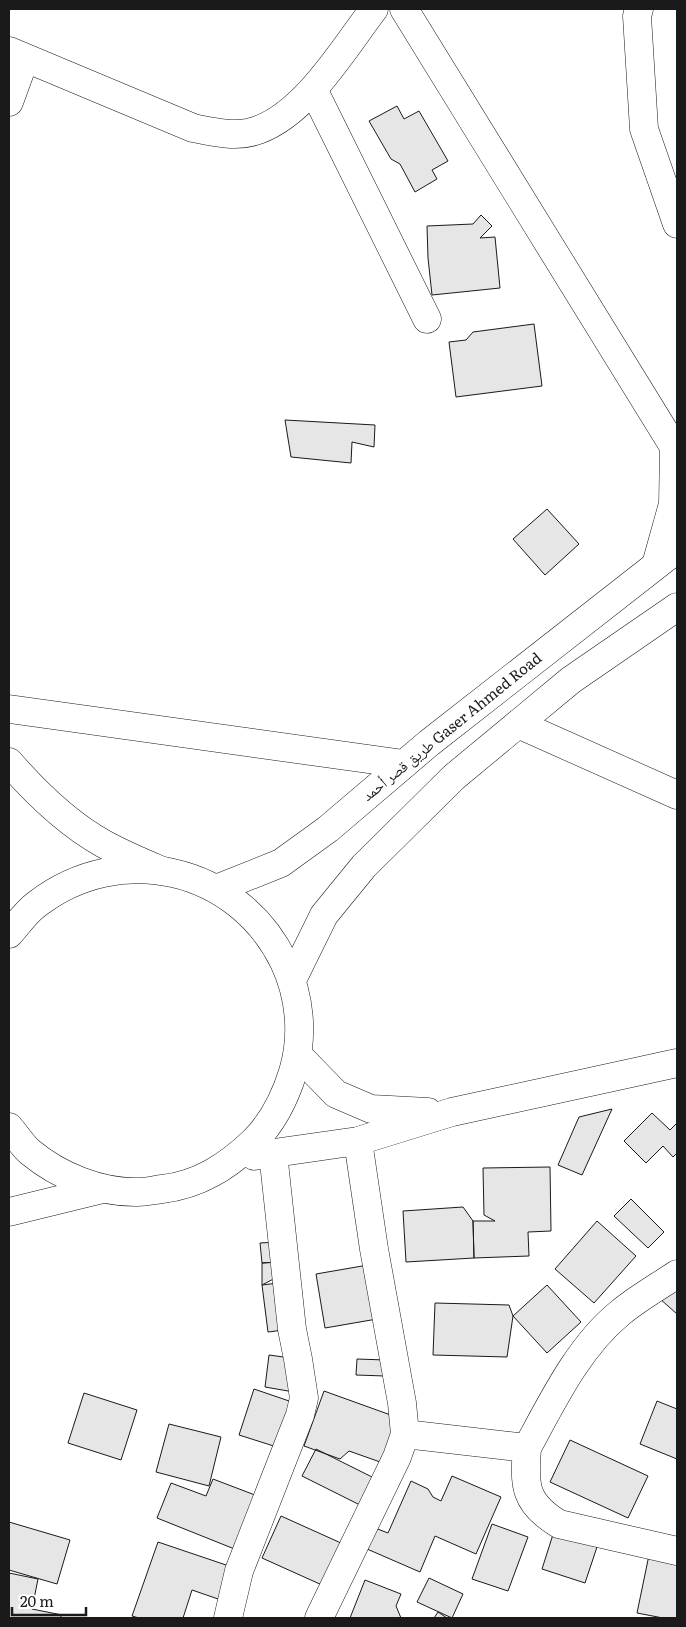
<svg xmlns="http://www.w3.org/2000/svg" width="686" height="1627" viewBox="0 0 686 1627" font-family="Literata,'Noto Naskh Arabic',serif">
<rect width="100%" height="100%" fill="#fff"/>
<path fill="#e6e6e6" stroke="#1a1a1a" d="M 397,106 L 404,119 L 419,111 L 448,161 L 432,170 L 437,179 L 415,192 L 400,164 L 391,159 L 369,121 Z
M 481,215 L 492,226 L 480,238 L 495,237 L 500,288 L 432,295 L 428,258 L 427,226 L 473,224 Z
M 534,324 L 542,386 L 456,397 L 449,342 L 466,340 L 473,332 Z
M 285,420 L 375,425 L 374,447 L 352,442 L 351,463 L 291,457 Z
M 547,509 L 579,544 L 545,575 L 513,539 Z
M 612,1109 L 582,1175 L 558,1165 L 579,1117 Z
M 652,1113 L 670,1130 L 677,1123 L 677,1153 L 673,1157 L 663,1146 L 646,1163 L 624,1141 Z
M 550,1167 L 551,1231 L 528,1232 L 529,1256 L 474,1258 L 473,1221 L 495,1221 L 484,1215 L 483,1168 Z
M 631,1199 L 664,1232 L 648,1248 L 614,1216 Z
M 463,1207 L 473,1221 L 474,1258 L 406,1262 L 403,1211 Z
M 597,1221 L 636,1256 L 594,1303 L 555,1269 Z
M 277,1242 L 278,1262 L 262,1263 L 260,1243 Z
M 278,1262 L 279,1276 L 262,1285 L 262,1263 Z
M 368,1265 L 377,1319 L 325,1328 L 316,1274 Z
M 278,1283 L 292,1329 L 268,1332 L 262,1285 Z
M 547,1285 L 581,1322 L 547,1353 L 513,1316 Z
M 677,1285 L 677,1314 L 659,1298 Z
M 435,1303 L 509,1305 L 513,1316 L 507,1357 L 433,1355 Z
M 269,1355 L 298,1359 L 294,1392 L 265,1387 Z
M 357,1359 L 386,1360 L 385,1376 L 356,1375 Z
M 254,1389 L 295,1403 L 280,1448 L 239,1435 Z
M 324,1391 L 399,1418 L 383,1463 L 349,1451 L 340,1459 L 304,1446 Z
M 84,1393 L 137,1410 L 121,1460 L 68,1443 Z
M 657,1401 L 677,1409 L 677,1459 L 640,1444 Z
M 169,1424 L 221,1437 L 209,1486 L 156,1472 Z
M 570,1440 L 648,1476 L 628,1518 L 550,1482 Z
M 316,1449 L 376,1479 L 362,1506 L 302,1476 Z
M 452,1476 L 501,1497 L 476,1554 L 435,1536 L 420,1572 L 367,1549 L 375,1528 L 388,1533 L 411,1481 L 428,1489 L 433,1497 L 441,1501 Z
M 213,1479 L 268,1500 L 247,1554 L 157,1518 L 171,1483 L 206,1496 Z
M 281,1516 L 341,1543 L 322,1585 L 262,1558 Z
M 9,1522 L 70,1540 L 57,1584 L 9,1570 Z
M 492,1524 L 528,1537 L 508,1591 L 472,1579 Z
M 556,1525 L 582,1542 L 597,1547 L 585,1583 L 542,1569 Z
M 158,1542 L 232,1567 L 221,1600 L 192,1590 L 183,1618 L 139,1618 L 132,1616 Z
M 649,1555 L 677,1561 L 677,1618 L 663,1618 L 637,1613 Z
M 9,1573 L 38,1579 L 32,1609 L 62,1615 L 60,1618 L 9,1618 Z
M 429,1578 L 463,1594 L 452,1618 L 417,1602 Z
M 365,1580 L 401,1594 L 396,1606 L 401,1618 L 350,1618 Z
M 438,1612 L 447,1618 L 434,1618 Z"/>
<g fill="none" stroke-linecap="round" stroke-linejoin="round">
<g stroke="#1a1a1a" stroke-width="29">
<path id="minor" d="M 404,9 L 674,447 L 677,449
M 639,9 L 637,16 L 644,129 L 677,224
M 9,51 L 193,128 C 213,132 238,138 258,130 C 306,113 344,48 374,9
M 313,89 L 427,319
M 9,102 L 25,58
M 656,565 L 673,504 L 674,447
M 9,709 L 404,764
M 518,724 L 677,795
M 9,762 C 36,793 68,824 104,844 C 122,854 141,862 160,870
M 298,1055 L 336,1094 L 371,1109 L 428,1112
M 254,1156 L 358,1141 L 452,1112 L 677,1063
M 405,1434 L 527,1448 C 552,1402 579,1346 620,1313 C 638,1298 658,1287 677,1274
M 527,1448 C 524,1485 524,1503 559,1524 L 677,1551
M 228,1618 L 239,1571 L 300,1415 L 304,1398 L 298,1359 L 292,1329 L 273,1153
M 319,1618 L 397,1457 L 405,1434 L 402,1403 L 374,1249 L 358,1141"/>
</g>
<g stroke="#1a1a1a" stroke-width="29">
<path id="major" d="M 216,889 L 281,863 L 328,829 L 429,743 L 677,549
M 9,934 C 18,924 26,912 37,904 C 120,840 238,867 284,962 C 300,996 304,1035 293,1072 C 285,1098 273,1122 254,1141 C 228,1166 199,1185 162,1189 C 154,1190 146,1192 138,1192 C 100,1193 59,1176 30,1152 C 22,1145 16,1135 9,1127
M 292,980 L 324,915 L 364,866 L 454,777 L 571,680 L 677,607
M 9,1212 L 103,1189"/>
</g>
<use href="#minor" stroke="#fff" stroke-width="28"/>
<use href="#major" stroke="#fff" stroke-width="28"/>
</g>
<g text-anchor="middle" stroke-width="4" stroke-linejoin="round" paint-order="stroke">
<g font-size="15" fill="#1a1a1a" stroke="#fff">
<text transform="translate(452 727) rotate(-39)" y="5">طريق قصر أحمد Gaser Ahmed Road</text>
</g>
</g>
<rect width="686" height="1627" fill="none" stroke="#1a1a1a" stroke-width="20"/>
<path d="M12 1607v8h74v-8" fill="none" stroke="#1a1a1a" stroke-width="2.5"/>
<text x="20" y="1607" font-size="15" fill="#1a1a1a" stroke="#ffffff" stroke-width="4" paint-order="stroke">20 m</text>
</svg>
